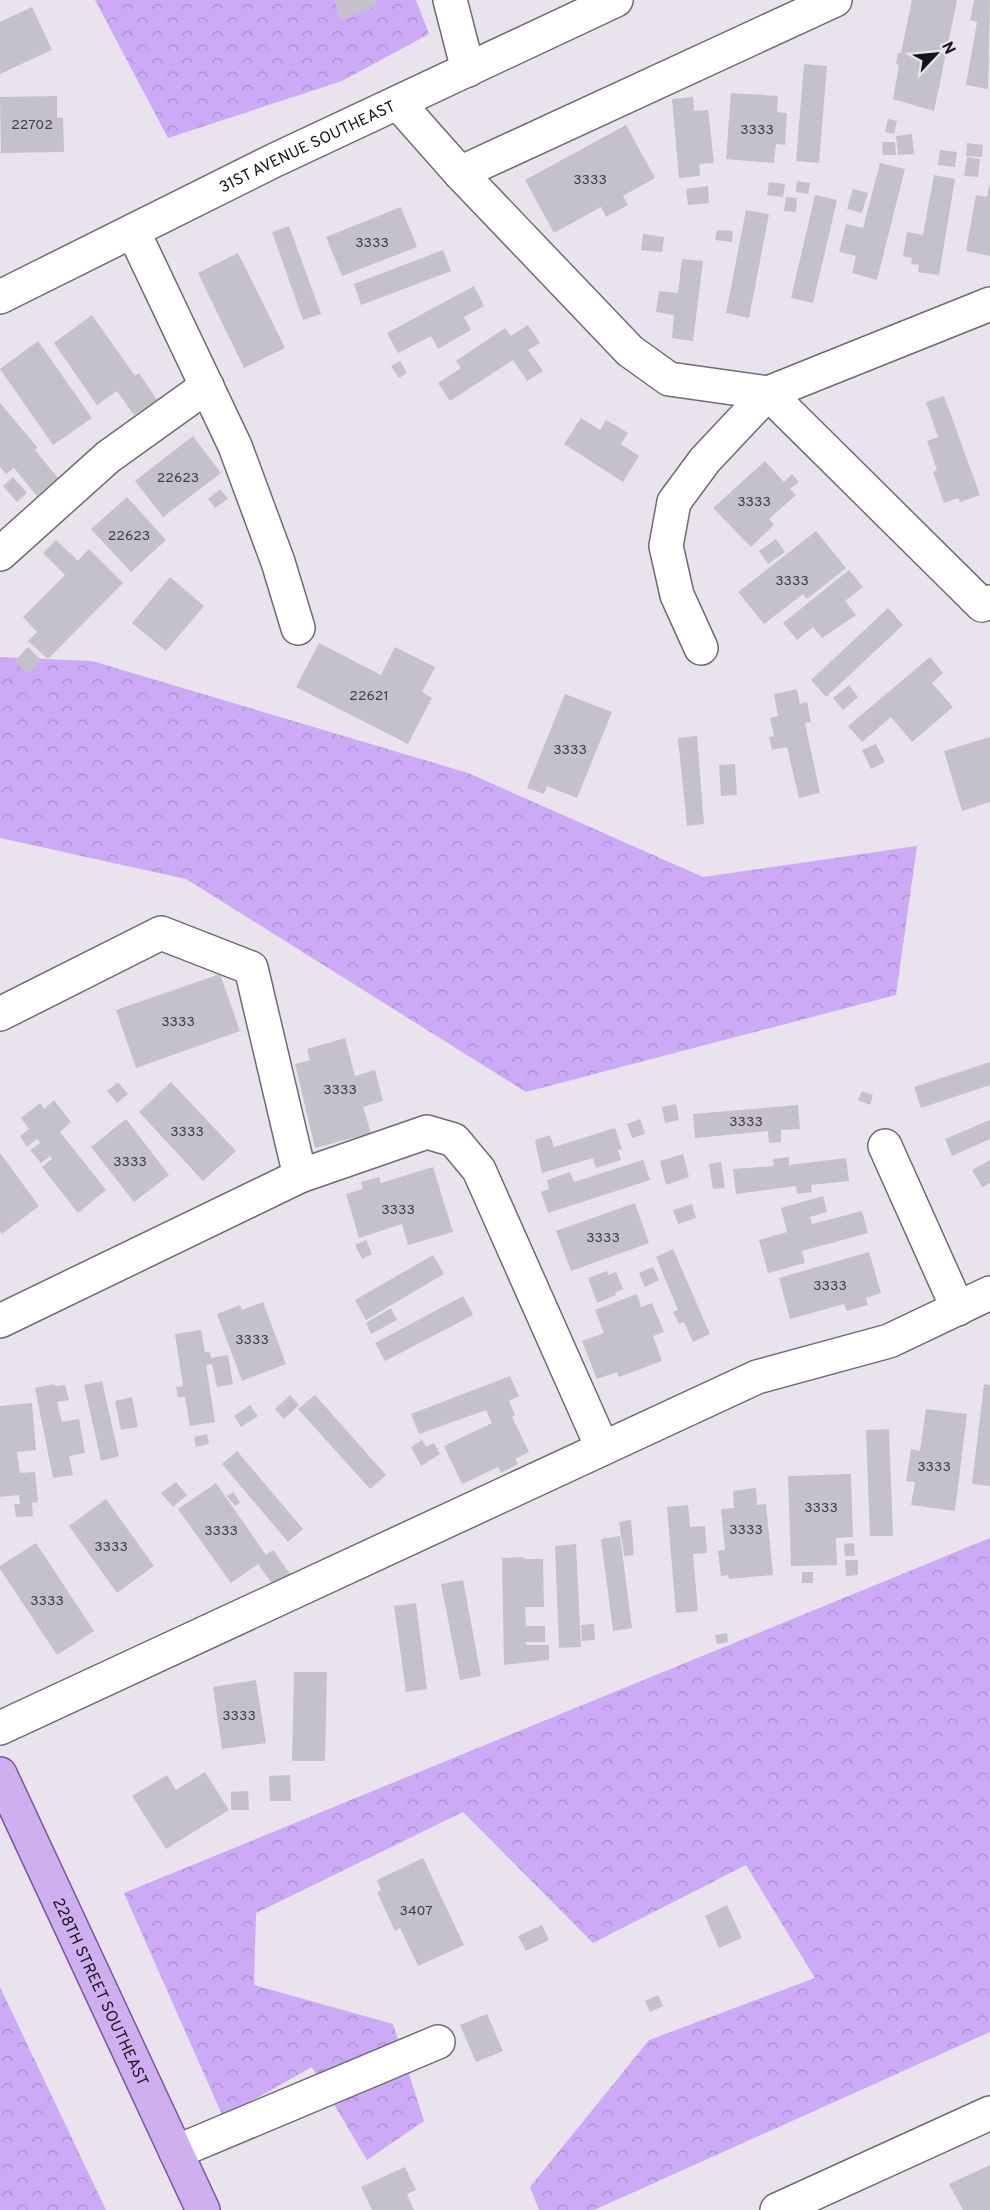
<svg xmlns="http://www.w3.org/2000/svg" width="990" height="2210" viewBox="0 0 990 2210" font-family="Overpass,sans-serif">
<defs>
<pattern id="forest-crowns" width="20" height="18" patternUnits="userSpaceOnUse" patternTransform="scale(1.5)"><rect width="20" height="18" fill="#cdaaf6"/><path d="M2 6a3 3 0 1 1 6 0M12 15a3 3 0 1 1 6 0" fill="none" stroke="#af91d2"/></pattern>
</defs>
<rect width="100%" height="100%" fill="#e8e3ed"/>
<path fill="url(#forest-crowns)" d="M 95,0 L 416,0 L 429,34 L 342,81 L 168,138 Z
M 0,657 L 92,661 L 468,773 L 703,877 L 917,846 L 896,995 L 526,1092 L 186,879 L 0,838 Z
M 990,1538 L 990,2032 L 594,2210 L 539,2210 L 530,2187 L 649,2040 L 815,1978 L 746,1865 L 593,1943 L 463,1812 L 256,1913 L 254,1985 L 393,2024 L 424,2121 L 367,2160 L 312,2067 L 223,2117 L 124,1893 Z
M 0,1987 L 106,2210 L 0,2210 Z"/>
<path fill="#c5c1ca" d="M 334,0 L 375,0 L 378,5 L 342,20 Z
M 912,0 L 957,0 L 934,111 L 893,99 L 899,65 L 896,64 L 898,53 L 901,53 Z
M 974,0 L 990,0 L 988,89 L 966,85 L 977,22 L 970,20 Z
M 32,7 L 52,50 L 0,74 L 0,22 Z
M 804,64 L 827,66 L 819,163 L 796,161 Z
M 731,93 L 778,96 L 777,112 L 787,113 L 785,145 L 776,144 L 774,163 L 726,159 Z
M 57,96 L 57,118 L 63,118 L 64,152 L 1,153 L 0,97 Z
M 693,97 L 694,111 L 708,110 L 714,163 L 699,164 L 700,176 L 679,178 L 672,99 Z
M 888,119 L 897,121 L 894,134 L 885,132 Z
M 626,125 L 655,178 L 623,196 L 628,205 L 606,217 L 601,207 L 554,233 L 525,180 Z
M 912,134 L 914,154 L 898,155 L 896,136 Z
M 882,142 L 895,142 L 896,155 L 883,155 Z
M 967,143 L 983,145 L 982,157 L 966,156 Z
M 940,150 L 957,152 L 955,167 L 938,165 Z
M 967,157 L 980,159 L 978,177 L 964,176 Z
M 880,163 L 905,169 L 877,280 L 852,273 L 856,256 L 839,252 L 846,224 L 863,228 Z
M 934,175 L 955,179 L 939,275 L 918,272 L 919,265 L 911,264 L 912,258 L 903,256 L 907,232 L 923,235 Z
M 797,181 L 810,183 L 808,194 L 796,192 Z
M 769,182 L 785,184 L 783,197 L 767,195 Z
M 708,186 L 709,203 L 688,205 L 686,189 Z
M 989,186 L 990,186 L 990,256 L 966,251 L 976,195 L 987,197 Z
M 853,189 L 868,193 L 862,213 L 847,209 Z
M 815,195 L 837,200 L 813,303 L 791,298 Z
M 786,197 L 797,198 L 796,212 L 784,211 Z
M 401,207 L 417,247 L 342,276 L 326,237 Z
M 746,210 L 769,214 L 749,318 L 726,313 Z
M 289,226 L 321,314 L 303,320 L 272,232 Z
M 717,230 L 733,231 L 732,242 L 715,240 Z
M 643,234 L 664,237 L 662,252 L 641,250 Z
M 443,250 L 451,271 L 361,305 L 354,284 Z
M 238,253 L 285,348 L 244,368 L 198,273 Z
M 682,259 L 703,261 L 693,341 L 672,338 L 674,315 L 656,312 L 659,291 L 678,293 Z
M 474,286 L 484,306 L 464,317 L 471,330 L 438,349 L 431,336 L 398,353 L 387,333 Z
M 92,315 L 135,376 L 139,373 L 157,400 L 134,415 L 117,391 L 97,405 L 54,343 Z
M 528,325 L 540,343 L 528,350 L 543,371 L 527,381 L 513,360 L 450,401 L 438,383 L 461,368 L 456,361 L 505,328 L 511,336 Z
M 38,341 L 92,418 L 53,445 L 0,369 Z
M 400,361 L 407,373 L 399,378 L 391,366 Z
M 944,396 L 980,495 L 960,502 L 958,498 L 944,503 L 933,472 L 937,470 L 927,441 L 938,437 L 926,402 Z
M 0,403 L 38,448 L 35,450 L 58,478 L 37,496 L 14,468 L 6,474 L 0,467 Z
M 581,418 L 600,430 L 606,420 L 628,433 L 621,444 L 639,456 L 623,482 L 564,444 Z
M 193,436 L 221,473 L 163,517 L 135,481 Z
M 765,461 L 784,482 L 792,474 L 799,482 L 790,489 L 796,495 L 769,519 L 774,525 L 751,547 L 713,508 Z
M 13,477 L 27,493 L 17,502 L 3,486 Z
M 220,489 L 228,499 L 215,508 L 208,499 Z
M 127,497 L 166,540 L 131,572 L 91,529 Z
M 816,531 L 846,568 L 807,599 L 803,594 L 764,624 L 738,592 Z
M 776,539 L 785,552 L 768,564 L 759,551 Z
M 56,540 L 78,561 L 89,549 L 123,583 L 48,659 L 28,641 L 37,632 L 23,617 L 65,575 L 43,553 Z
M 849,570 L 863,587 L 845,601 L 856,615 L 822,638 L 813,627 L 797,640 L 783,623 Z
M 170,577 L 204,606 L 166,651 L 132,623 Z
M 888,608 L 903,625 L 826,697 L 811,680 Z
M 319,643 L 381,675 L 395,647 L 435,667 L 422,692 L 432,698 L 408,744 L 296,687 Z
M 28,647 L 41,660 L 28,674 L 15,661 Z
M 930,657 L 943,673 L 932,683 L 953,707 L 912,742 L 891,717 L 862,742 L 848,726 Z
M 849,685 L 858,697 L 843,710 L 833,698 Z
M 797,689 L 800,704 L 807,702 L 811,722 L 805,723 L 820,793 L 799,798 L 787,747 L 772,750 L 769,737 L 774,736 L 770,718 L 778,716 L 774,694 Z
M 565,694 L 612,712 L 577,798 L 547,786 L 544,794 L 527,788 Z
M 697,736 L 704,824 L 687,826 L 678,738 Z
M 990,737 L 990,802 L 962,811 L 944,751 Z
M 876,744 L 885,762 L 871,769 L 862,750 Z
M 735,764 L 737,795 L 721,796 L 719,765 Z
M 220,974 L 240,1031 L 136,1068 L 116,1010 Z
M 345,1038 L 355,1076 L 375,1070 L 383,1101 L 363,1107 L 371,1133 L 315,1148 L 295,1064 L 310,1060 L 307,1049 Z
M 990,1062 L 990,1085 L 921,1108 L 914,1087 Z
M 118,1082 L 128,1094 L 117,1103 L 107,1091 Z
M 171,1082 L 236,1151 L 203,1181 L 139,1112 Z
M 862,1091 L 873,1095 L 870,1105 L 858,1100 Z
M 54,1100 L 71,1122 L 60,1132 L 106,1190 L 78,1213 L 42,1167 L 52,1159 L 50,1156 L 41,1163 L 30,1150 L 40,1143 L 37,1139 L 27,1147 L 20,1136 L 29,1129 L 21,1118 L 40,1103 L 44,1109 Z
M 676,1104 L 679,1120 L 665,1123 L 662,1107 Z
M 798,1105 L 800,1129 L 781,1130 L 781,1142 L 769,1143 L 768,1131 L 695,1138 L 693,1114 Z
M 126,1119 L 169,1175 L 134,1202 L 91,1147 Z
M 640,1119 L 645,1134 L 632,1138 L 627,1124 Z
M 990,1120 L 990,1139 L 952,1156 L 945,1139 Z
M 615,1128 L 622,1149 L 618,1150 L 621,1160 L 596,1168 L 593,1158 L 542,1173 L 535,1140 L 550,1135 L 554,1147 Z
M 0,1153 L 39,1206 L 2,1234 L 0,1231 Z
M 683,1154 L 689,1177 L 666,1185 L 660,1161 Z
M 789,1157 L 789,1165 L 846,1158 L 849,1181 L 811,1185 L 812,1192 L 797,1194 L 796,1186 L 736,1194 L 733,1169 L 774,1166 L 773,1159 Z
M 643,1160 L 650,1180 L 548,1213 L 541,1192 L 549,1189 L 547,1180 L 570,1172 L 574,1182 Z
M 990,1160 L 990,1183 L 982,1187 L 972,1170 Z
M 721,1162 L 725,1188 L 713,1189 L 709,1164 Z
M 433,1167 L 453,1232 L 408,1245 L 402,1224 L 359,1238 L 346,1194 L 363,1189 L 361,1182 L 379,1177 L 381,1183 Z
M 823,1196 L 827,1212 L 810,1217 L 812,1224 L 862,1211 L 868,1233 L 802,1251 L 805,1263 L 768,1273 L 759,1240 L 787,1232 L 781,1208 Z
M 635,1203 L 649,1243 L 571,1271 L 556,1231 Z
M 692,1204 L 696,1218 L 678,1224 L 673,1210 Z
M 366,1240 L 372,1254 L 362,1259 L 355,1245 Z
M 673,1249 L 710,1334 L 693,1342 L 684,1322 L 679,1324 L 673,1312 L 678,1310 L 656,1257 Z
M 869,1252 L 881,1293 L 866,1298 L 868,1305 L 847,1311 L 844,1304 L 790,1319 L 779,1278 Z
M 433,1255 L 444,1274 L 366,1320 L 355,1300 Z
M 653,1267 L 659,1280 L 645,1287 L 639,1273 Z
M 607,1271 L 608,1275 L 616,1272 L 623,1289 L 615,1293 L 616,1295 L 597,1303 L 588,1278 Z
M 637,1294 L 641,1307 L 652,1303 L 664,1332 L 653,1336 L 662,1361 L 619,1377 L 617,1372 L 597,1379 L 582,1341 L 604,1333 L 595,1310 Z
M 463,1296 L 473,1315 L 385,1361 L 375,1343 Z
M 263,1302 L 286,1364 L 242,1381 L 217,1314 L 240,1305 L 242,1310 Z
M 391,1308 L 397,1320 L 371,1334 L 366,1323 Z
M 201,1330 L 205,1352 L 210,1352 L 211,1358 L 228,1355 L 233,1384 L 217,1387 L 212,1364 L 206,1365 L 215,1422 L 190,1426 L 185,1397 L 178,1397 L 176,1387 L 183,1386 L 175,1334 Z
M 510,1376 L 519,1396 L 509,1401 L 515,1415 L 512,1417 L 529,1452 L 515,1459 L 518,1464 L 501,1473 L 498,1467 L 462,1484 L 444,1446 L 492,1423 L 486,1410 L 419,1434 L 411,1414 Z
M 102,1381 L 119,1456 L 101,1461 L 84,1385 Z
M 55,1384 L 55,1386 L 65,1385 L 69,1400 L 57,1402 L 62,1422 L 79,1419 L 85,1453 L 69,1456 L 73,1475 L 53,1478 L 35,1388 Z
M 984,1384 L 990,1385 L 990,1486 L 972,1484 Z
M 290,1395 L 299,1405 L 284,1419 L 275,1409 Z
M 315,1395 L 386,1475 L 370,1489 L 298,1409 Z
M 132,1397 L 138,1427 L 121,1430 L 115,1401 Z
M 32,1403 L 36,1450 L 17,1452 L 20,1473 L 35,1472 L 38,1502 L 32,1503 L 33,1516 L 16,1517 L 14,1504 L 20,1504 L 19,1495 L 0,1497 L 0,1406 Z
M 250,1405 L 258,1416 L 241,1427 L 234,1416 Z
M 926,1409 L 967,1414 L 955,1511 L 911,1505 L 915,1482 L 906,1481 L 911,1449 L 920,1451 Z
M 889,1429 L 893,1536 L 870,1536 L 866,1430 Z
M 207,1434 L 209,1444 L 196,1447 L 194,1437 Z
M 422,1440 L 426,1447 L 434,1443 L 440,1454 L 421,1466 L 411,1447 Z
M 237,1451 L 303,1529 L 288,1542 L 222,1464 Z
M 851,1474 L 853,1537 L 836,1538 L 837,1565 L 791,1566 L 788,1476 Z
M 176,1482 L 187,1495 L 173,1507 L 161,1493 Z
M 216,1483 L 266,1555 L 273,1550 L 293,1578 L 277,1590 L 258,1564 L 231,1583 L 178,1509 Z
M 756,1488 L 757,1505 L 766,1504 L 773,1575 L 729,1579 L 728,1575 L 721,1576 L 718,1551 L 725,1550 L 721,1509 L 734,1508 L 733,1491 Z
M 233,1492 L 240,1502 L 235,1506 L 227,1496 Z
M 106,1499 L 154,1566 L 117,1593 L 69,1526 Z
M 688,1505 L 690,1527 L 705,1526 L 707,1553 L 693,1554 L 698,1611 L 676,1613 L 667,1507 Z
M 631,1520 L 634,1555 L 624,1556 L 619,1522 Z
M 620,1536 L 632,1628 L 613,1631 L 601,1539 Z
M 36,1543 L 94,1631 L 57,1655 L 0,1569 L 0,1566 Z
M 854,1543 L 855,1556 L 845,1556 L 844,1544 Z
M 576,1544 L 581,1647 L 559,1648 L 555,1546 Z
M 524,1557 L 523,1559 L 543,1559 L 544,1607 L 525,1607 L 526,1626 L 545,1626 L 545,1642 L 526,1642 L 526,1645 L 549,1645 L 549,1660 L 504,1665 L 502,1558 Z
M 845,1560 L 858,1560 L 858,1575 L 846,1576 Z
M 802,1572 L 813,1572 L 813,1583 L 802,1583 Z
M 463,1580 L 481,1676 L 460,1680 L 441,1584 Z
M 416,1603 L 427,1689 L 406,1692 L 394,1606 Z
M 594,1624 L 595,1640 L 582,1641 L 581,1625 Z
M 727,1633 L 728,1642 L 717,1644 L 715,1635 Z
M 294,1672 L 327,1672 L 325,1761 L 292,1761 Z
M 256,1680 L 266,1743 L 222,1749 L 213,1687 Z
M 205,1772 L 229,1810 L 166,1849 L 132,1796 L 167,1775 L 176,1790 Z
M 290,1775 L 291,1801 L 270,1801 L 269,1776 Z
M 248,1791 L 249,1810 L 231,1810 L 231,1792 Z
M 423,1858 L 464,1945 L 418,1966 L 400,1928 L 395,1931 L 377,1892 L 381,1890 L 377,1880 Z
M 727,1905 L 742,1938 L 719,1948 L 705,1916 Z
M 542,1925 L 549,1940 L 526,1951 L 518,1936 Z
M 658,1995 L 663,2006 L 650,2012 L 645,2001 Z
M 487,2014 L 503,2051 L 476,2062 L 460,2025 Z
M 990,2165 L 990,2210 L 963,2210 L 949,2184 Z
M 405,2167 L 416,2190 L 407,2194 L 414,2210 L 372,2210 L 361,2187 Z"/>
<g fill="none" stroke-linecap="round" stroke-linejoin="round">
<g stroke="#6f6b74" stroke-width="36">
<g id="minor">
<path d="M 450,0 L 468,70"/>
<path d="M 398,103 L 460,173 L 630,351 L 669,379 L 768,393"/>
<path d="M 460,173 L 835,0"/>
<path d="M 133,231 L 235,446 L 278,562 L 298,628"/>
<path id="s1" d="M 0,297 L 275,160 L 616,0"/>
<path d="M 990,304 L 768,393 L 982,605 L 990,602"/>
<path d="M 0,554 L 108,457 L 207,386"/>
<path d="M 701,648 L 677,595 L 666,546 L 674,502 L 705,460 L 768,393"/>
<path d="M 0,1014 L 161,933 L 251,968 L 300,1176 L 0,1321"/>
<path d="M 885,1146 L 958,1309"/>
<path d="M 300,1176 L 427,1132 L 454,1140 L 479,1170 L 602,1447"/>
<path d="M 0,1728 L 757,1377 L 889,1341 L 990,1293"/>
<path d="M 176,2152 L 438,2042"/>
<path d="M 777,2210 L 990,2113"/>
</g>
</g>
<g stroke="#7a569f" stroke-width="36">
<g id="major">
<path id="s2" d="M 0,1774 L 203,2210"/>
</g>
</g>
<use href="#minor" stroke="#fff" stroke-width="33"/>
<use href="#major" stroke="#d0aff1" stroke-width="33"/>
</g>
<g text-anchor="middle" stroke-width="5" stroke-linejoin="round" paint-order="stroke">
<g font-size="14" fill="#413f44">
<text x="32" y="129">22702</text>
<text x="757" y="134">3333</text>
<text x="590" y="184">3333</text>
<text x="372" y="247">3333</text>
<text x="178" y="482">22623</text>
<text x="754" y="506">3333</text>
<text x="129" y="540">22623</text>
<text x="792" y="585">3333</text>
<text x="369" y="700">22621</text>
<text x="570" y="754">3333</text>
<text x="178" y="1026">3333</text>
<text x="340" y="1094">3333</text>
<text x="746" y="1126">3333</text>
<text x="187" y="1136">3333</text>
<text x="130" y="1166">3333</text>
<text x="398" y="1214">3333</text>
<text x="603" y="1242">3333</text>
<text x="830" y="1290">3333</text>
<text x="252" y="1344">3333</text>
<text x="934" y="1471">3333</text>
<text x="821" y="1512">3333</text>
<text x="746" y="1534">3333</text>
<text x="221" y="1535">3333</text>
<text x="111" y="1551">3333</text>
<text x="47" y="1605">3333</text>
<text x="239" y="1720">3333</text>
<text x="416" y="1915">3407</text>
</g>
<g font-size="16" fill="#151417" stroke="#e8e3ed">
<text dy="6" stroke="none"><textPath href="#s1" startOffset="342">31ST AVENUE SOUTHEAST</textPath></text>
<text dy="6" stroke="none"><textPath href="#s2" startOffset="240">228TH STREET SOUTHEAST</textPath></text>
</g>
</g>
<g transform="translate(936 54) rotate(64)" stroke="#e8e3ed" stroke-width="4.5" paint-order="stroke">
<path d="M0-4.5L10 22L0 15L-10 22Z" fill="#151417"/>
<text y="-9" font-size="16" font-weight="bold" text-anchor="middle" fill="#151417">N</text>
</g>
</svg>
